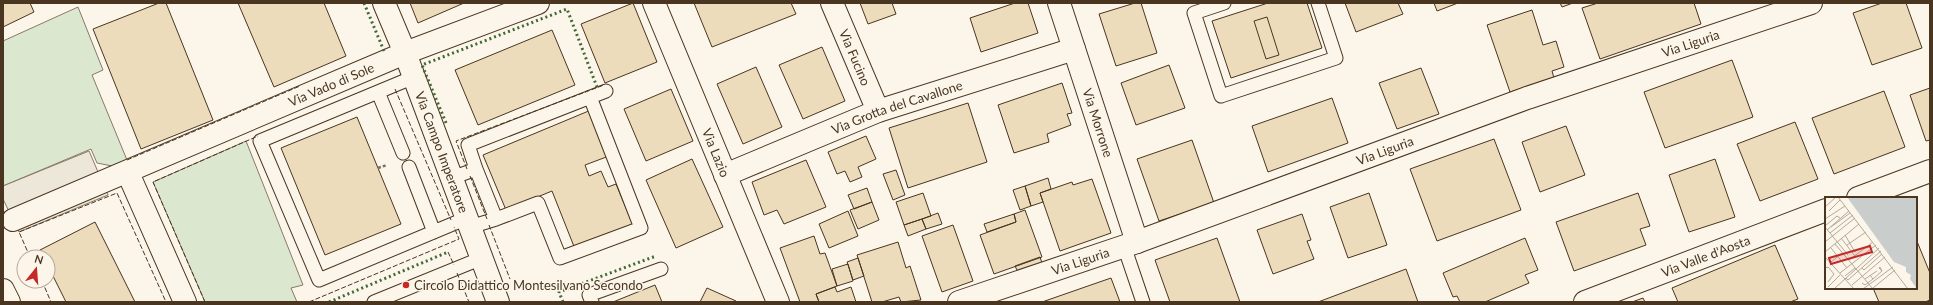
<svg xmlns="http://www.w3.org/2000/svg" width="1933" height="305" viewBox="0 0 1933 305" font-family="Lato,sans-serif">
<rect width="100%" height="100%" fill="#fbf6e9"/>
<path fill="#dce7d0" stroke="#887966" d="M 78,7 L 103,70 L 92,75 L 127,160 L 112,166 L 97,163 L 91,149 L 3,186 L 3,41 Z
M 246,141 L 303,285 L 291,288 L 297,302 L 205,302 L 153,182 Z"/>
<path fill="#ede7d9" stroke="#887966" d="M 89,151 L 108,195 L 19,232 L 3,199 L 3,186 Z"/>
<path fill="#ecdcbc" stroke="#4a3520" d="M 3,3 L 30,3 L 34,12 L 3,27 Z
M 159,3 L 166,3 L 213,120 L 141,149 L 93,29 Z
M 238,3 L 324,3 L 346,56 L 274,87 Z
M 410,3 L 464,3 L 418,23 Z
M 633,3 L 657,62 L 605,83 L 581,24 Z
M 694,3 L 791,3 L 796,14 L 712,47 Z
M 860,3 L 892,3 L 896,14 L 868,24 Z
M 1015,3 L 1028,3 L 1038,33 L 981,52 L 970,18 Z
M 1135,3 L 1141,3 L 1157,53 L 1116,66 L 1099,14 Z
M 1268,3 L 1307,3 L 1322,48 L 1231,78 L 1212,21 Z
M 1345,3 L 1398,3 L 1403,14 L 1356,32 Z
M 1434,3 L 1458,3 L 1437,11 Z
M 1560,3 L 1573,3 L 1562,7 Z
M 1598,3 L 1694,3 L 1701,24 L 1600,59 L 1582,8 Z
M 1882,3 L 1906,3 L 1922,48 L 1872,65 L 1853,13 Z
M 1532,10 L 1543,45 L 1556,41 L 1564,67 L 1552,71 L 1554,78 L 1510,92 L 1487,25 Z
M 1267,17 L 1279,55 L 1266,59 L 1254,21 Z
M 552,30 L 575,85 L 478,125 L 455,70 Z
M 822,47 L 845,101 L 803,119 L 779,65 Z
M 1732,60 L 1753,117 L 1665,148 L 1644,92 Z
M 1169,65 L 1185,108 L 1136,125 L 1121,83 Z
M 756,67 L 782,127 L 743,144 L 717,84 Z
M 1421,68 L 1439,114 L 1397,129 L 1379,83 Z
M 1062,83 L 1072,113 L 1067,114 L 1071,125 L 1047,134 L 1049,142 L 1014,153 L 998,105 Z
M 1930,88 L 1930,140 L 1926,141 L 1910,95 Z
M 671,89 L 693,141 L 646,161 L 624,109 Z
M 1884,91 L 1905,147 L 1834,174 L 1812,118 Z
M 1332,98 L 1348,143 L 1268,172 L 1252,126 Z
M 968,103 L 987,162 L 908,188 L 889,128 Z
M 591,110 L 609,156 L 585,165 L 589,176 L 601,171 L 608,187 L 616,184 L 633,225 L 575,249 L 552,191 L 506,210 L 483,155 Z
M 357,117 L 401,224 L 325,255 L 281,148 Z
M 1795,122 L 1818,179 L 1760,201 L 1737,144 Z
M 1566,126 L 1585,175 L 1540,192 L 1522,142 Z
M 866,136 L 876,159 L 858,167 L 862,177 L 850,182 L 845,171 L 837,174 L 828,152 Z
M 1494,139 L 1521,210 L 1437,241 L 1410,169 Z
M 1192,140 L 1214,203 L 1159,221 L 1137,159 Z
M 692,159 L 723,227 L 676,248 L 646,180 Z
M 1715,159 L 1735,217 L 1689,232 L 1669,175 Z
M 806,160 L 826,207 L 784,224 L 777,210 L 764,215 L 752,182 Z
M 896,170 L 905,195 L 893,200 L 883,174 Z
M 1048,178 L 1051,189 L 1040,193 L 1043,202 L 1031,206 L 1025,186 Z
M 1092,179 L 1111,233 L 1060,251 L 1040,193 L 1072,182 L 1073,185 Z
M 1025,186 L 1031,206 L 1020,210 L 1013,190 Z
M 867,188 L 872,202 L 854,209 L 848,195 Z
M 923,193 L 931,216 L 904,225 L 896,202 Z
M 1369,193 L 1387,245 L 1348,258 L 1330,207 Z
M 1638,193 L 1650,226 L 1640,229 L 1646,245 L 1574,271 L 1556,222 Z
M 872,202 L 879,220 L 858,229 L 850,210 Z
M 1025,210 L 1042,257 L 994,274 L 980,235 L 1016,222 L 1014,214 Z
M 848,211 L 858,236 L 829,248 L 819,224 Z
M 938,213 L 942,224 L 926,229 L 922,219 Z
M 1014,214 L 1016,222 L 987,232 L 984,224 Z
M 1302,214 L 1311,240 L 1307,241 L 1314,259 L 1273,274 L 1257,230 Z
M 922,219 L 926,229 L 908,236 L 904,225 Z
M 95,222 L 135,302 L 66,302 L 48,266 L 48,257 L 44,257 L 40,250 Z
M 953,225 L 973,281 L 942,292 L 922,236 Z
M 814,236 L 820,254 L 825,253 L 837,286 L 816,294 L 819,302 L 800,302 L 780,248 Z
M 1217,238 L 1240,302 L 1170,302 L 1155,260 Z
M 1525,238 L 1538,270 L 1525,275 L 1529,283 L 1485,302 L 1460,302 L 1457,296 L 1453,297 L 1443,273 Z
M 1916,239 L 1930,273 L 1930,300 L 1925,302 L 1879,302 L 1873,288 L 1916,288 Z
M 898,242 L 906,268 L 910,266 L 921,300 L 901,302 L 899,297 L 882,302 L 872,302 L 857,255 Z
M 1775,245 L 1798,299 L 1790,302 L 1678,302 L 1672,288 Z
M 1040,257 L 1043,266 L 1019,274 L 1015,266 Z
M 858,258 L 864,276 L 853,280 L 847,262 Z
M 848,264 L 853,281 L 837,286 L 832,269 Z
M 1406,269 L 1418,302 L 1318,302 Z
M 1111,278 L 1120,302 L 1042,302 Z
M 655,285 L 662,302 L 613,302 Z
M 835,287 L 837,292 L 851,287 L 856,302 L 819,302 L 816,294 Z
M 707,288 L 736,301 L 735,302 L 700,302 Z
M 1643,298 L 1645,302 L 1632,302 Z"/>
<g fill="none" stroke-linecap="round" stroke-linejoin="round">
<g stroke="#4a3520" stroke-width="15">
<path id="lane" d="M 1224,3 L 1194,13 L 1221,96 L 1336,58 L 1318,3
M 414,77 L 260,141 L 319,280 L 467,218
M 378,92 L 403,153
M 409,167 L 434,232
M 476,169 L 496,219 L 538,203 L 560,258 L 641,228 L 590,97
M 452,178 L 476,169 L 468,145 L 606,91
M 470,227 L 496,219
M 1124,246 L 1143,302
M 374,302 L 482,258
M 592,302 L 589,295 L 661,269"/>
</g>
<g stroke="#4a3520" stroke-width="24">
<g id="street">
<path id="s1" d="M 384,3 L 405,53 L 498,302"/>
<path id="s2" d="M 654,3 L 778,302"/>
<path id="s3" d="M 832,3 L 878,111"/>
<path id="s4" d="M 1059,3 L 1137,242"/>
<path d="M 128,173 L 185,302"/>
<path id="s5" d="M 725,175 L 878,111 L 1074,49"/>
<path d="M 1858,198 L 1930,171"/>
<path id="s6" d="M 13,220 L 405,53 L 538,3"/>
<path d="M 3,290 L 9,302"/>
<path id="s7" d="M 959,302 L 1137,242 L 1527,98 L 1811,3"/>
<path id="s8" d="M 1585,302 L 1826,210"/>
</g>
</g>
<path stroke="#7f6f5c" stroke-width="2.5" stroke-dasharray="3 2" stroke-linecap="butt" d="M 378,168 L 387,165"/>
<use href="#lane" stroke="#fbf6e9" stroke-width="13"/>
<use href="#street" stroke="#fbf6e9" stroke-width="22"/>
<path stroke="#436837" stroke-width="3" stroke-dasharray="2 3" stroke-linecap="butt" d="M 364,3 L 384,51
M 446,123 L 422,65 L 567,9 L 597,87
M 329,302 L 448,252
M 563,302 L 559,292 L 656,256"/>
<path stroke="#4a3520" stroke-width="1" stroke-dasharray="5 2" stroke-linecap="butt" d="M 395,89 L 451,220
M 127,160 L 300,86
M 467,169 L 456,141 L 604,85
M 470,176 L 487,219
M 489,225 L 510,279
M 448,252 L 454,265
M 30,257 L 19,232 L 117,193 L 166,302
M 457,273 L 469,302
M 42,281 L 51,302
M 205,302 L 153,182 L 258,136
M 309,302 L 459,239 L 454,227"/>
</g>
<circle fill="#c62828" stroke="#fbf6e9" stroke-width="1.5" cx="406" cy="285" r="4"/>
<g text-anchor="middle" stroke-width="3" stroke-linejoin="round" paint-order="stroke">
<g font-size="13" fill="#4a3520" stroke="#fbf6e9">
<text dy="5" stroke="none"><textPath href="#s7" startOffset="776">Via Liguria</textPath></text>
<text dy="5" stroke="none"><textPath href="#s3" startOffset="59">Via Fucino</textPath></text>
<text dy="5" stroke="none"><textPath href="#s6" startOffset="346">Via Vado di Sole</textPath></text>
<text dy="5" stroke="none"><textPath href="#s5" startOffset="185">Via Grotta del Cavallone</textPath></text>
<text dy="5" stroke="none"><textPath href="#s4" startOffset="126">Via Morrone</textPath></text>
<text dy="5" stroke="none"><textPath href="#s7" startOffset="452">Via Liguria</textPath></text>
<text dy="5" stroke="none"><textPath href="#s1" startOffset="160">Via Campo Imperatore</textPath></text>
<text dy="5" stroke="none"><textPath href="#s2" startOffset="162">Via Lazio</textPath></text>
<text dy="5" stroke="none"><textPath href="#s8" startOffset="129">Via Valle d'Aosta</textPath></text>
<text dy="5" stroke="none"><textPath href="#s7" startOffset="128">Via Liguria</textPath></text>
</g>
<g font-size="13" fill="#4a3520" stroke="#fbf6e9" text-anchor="start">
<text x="414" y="290">Circolo Didattico Montesilvano Secondo</text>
</g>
</g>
<g transform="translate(1825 197)">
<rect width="92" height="92" fill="#fbf6e9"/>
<path d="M 22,0 L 92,0 L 92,92 L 85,82 L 86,78 L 81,75 L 81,70 L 69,65 Z" fill="#c9cecd"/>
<path fill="none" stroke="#b4a999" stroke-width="1" d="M 13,0 L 83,92M 0,10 L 11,0M 4,14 L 15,3M 0,22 L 20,9M 0,29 L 12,19 L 15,21M 0,30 L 23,58M 6,30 L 25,16M 2,33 L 24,14M 5,36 L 28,18M 20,38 L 30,55 L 31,53M 16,41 L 30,59M 0,45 L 30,21M 10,47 L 48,92M 22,48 L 41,35M 6,51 L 22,71M 0,55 L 34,27M 0,60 L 29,92M 24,63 L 48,45M 6,65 L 17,56M 0,71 L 3,70 L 9,77 L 3,85M 37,71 L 39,73 L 57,57M 31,72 L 54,51M 15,76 L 51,48M 45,78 L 48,82 L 57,74 L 55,70 L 54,71 L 57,74M 20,79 L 30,71M 21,81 L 23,83 L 56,54M 40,82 L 52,74M 37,86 L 40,88 L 48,82M 27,88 L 60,60M 3,90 L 15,78M 48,91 L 70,73M 9,92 L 31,72M 38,92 L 68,70"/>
<path fill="#c62828" fill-opacity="0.15" stroke="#c62828" stroke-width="2" d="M 45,49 L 47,55 L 6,67 L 4,61 Z"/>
<rect width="92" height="92" fill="none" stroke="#4a3520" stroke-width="2"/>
</g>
<rect width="1933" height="305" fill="none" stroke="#4a3520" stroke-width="8"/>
<g transform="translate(36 269) rotate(17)"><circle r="19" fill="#fbf6e9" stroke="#b4a999"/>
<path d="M0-3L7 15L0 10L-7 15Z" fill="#c62828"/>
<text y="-6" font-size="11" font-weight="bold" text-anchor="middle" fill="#4a3520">N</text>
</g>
</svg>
